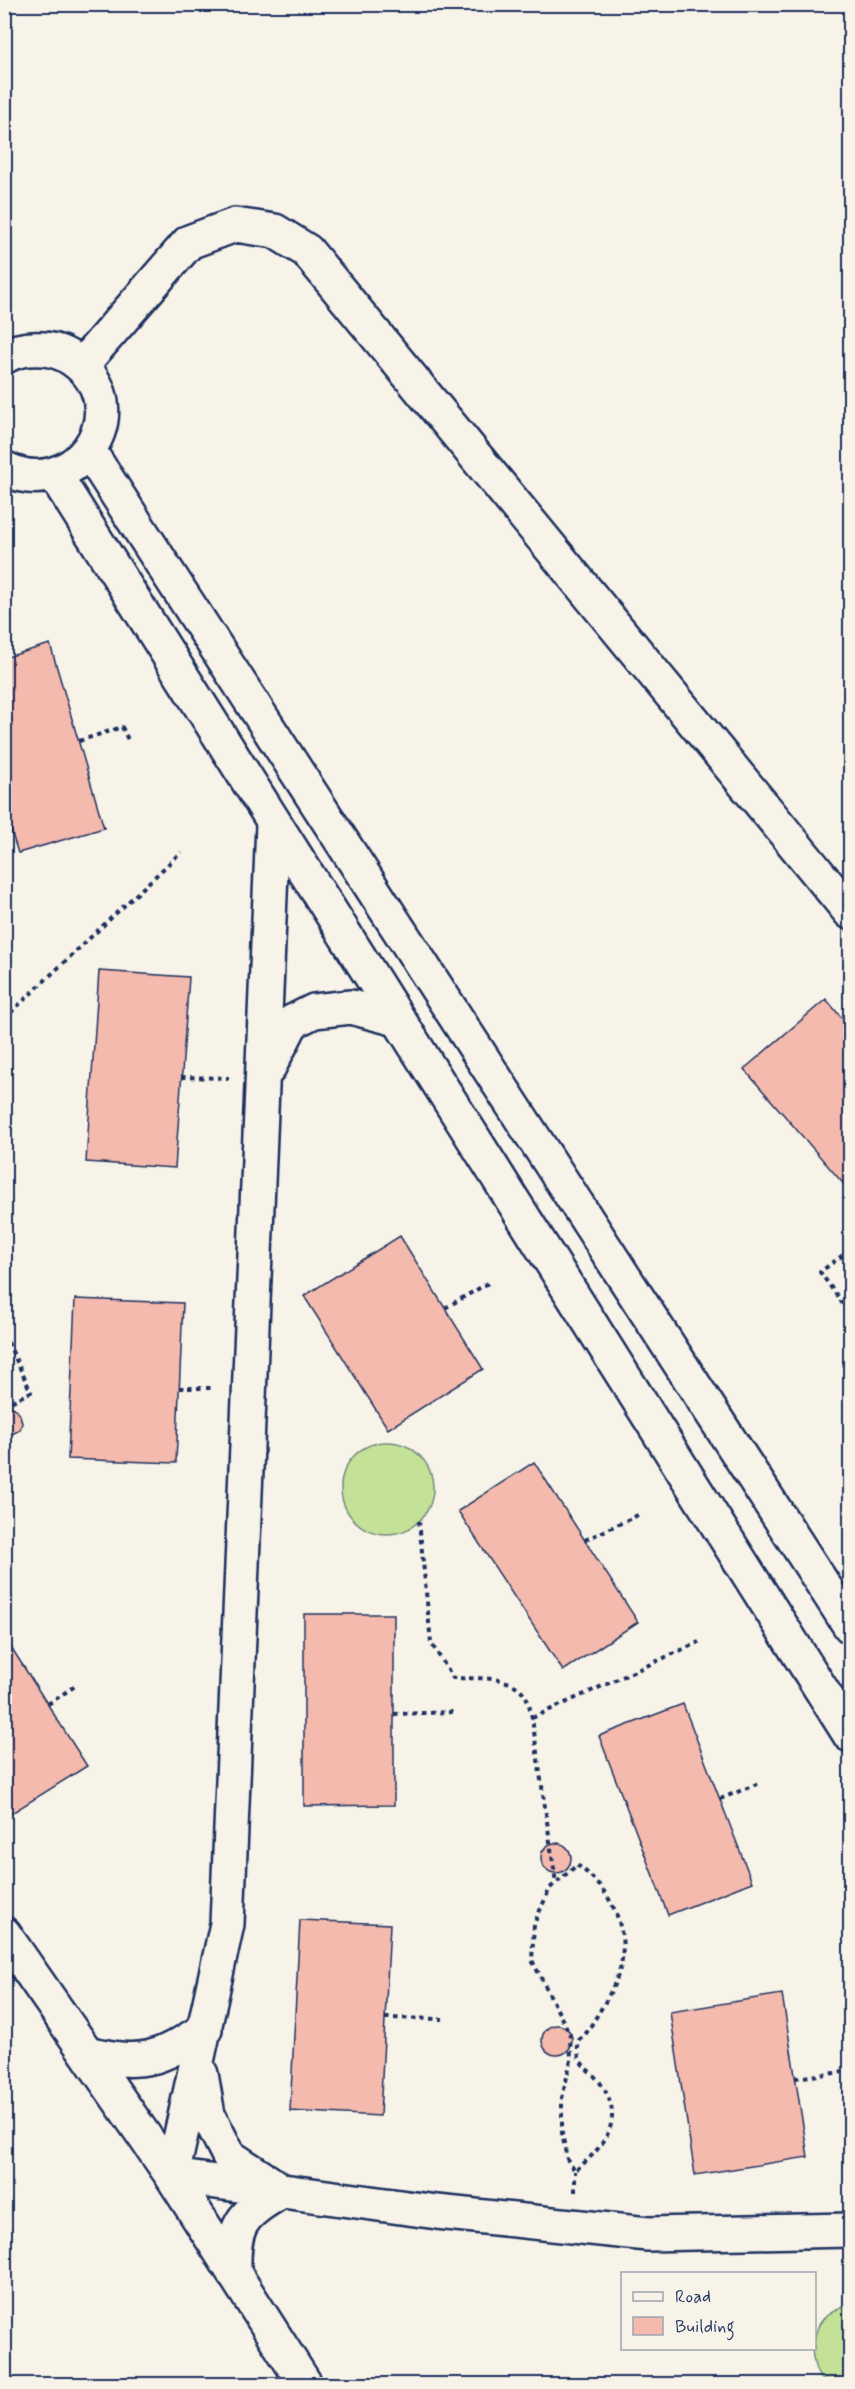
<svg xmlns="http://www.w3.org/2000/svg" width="855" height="2389" viewBox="0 0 855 2389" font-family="Mynerve,sans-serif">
<rect width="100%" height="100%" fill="#f7f3e8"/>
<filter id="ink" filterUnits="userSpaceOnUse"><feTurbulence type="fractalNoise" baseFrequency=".0167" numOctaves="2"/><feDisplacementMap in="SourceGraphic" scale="12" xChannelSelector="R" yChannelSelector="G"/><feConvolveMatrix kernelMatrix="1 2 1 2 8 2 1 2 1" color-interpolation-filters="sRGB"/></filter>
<g filter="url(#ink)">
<path fill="#c4e198" stroke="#70887b" stroke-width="1.5" d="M341 1488a46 46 0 1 1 92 0a46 46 0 1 1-92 0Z
M 850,2304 L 850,2384 C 821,2385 815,2380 812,2349 L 814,2348 C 814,2321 826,2313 850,2304 Z"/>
<path fill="#f4baad" stroke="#1b2f5e" stroke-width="1.5" d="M 50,644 L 104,828 L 18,853 L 4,808 L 4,658 Z
M 99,971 L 189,977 L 175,1168 L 86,1162 Z
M 826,999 L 850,1028 L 850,1185 L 847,1188 L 744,1069 Z
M 400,1236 L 483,1369 L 388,1429 L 304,1296 Z
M 75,1299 L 183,1303 L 176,1463 L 68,1459 Z
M 8,1406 L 16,1409 L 20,1415 L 22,1423 L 20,1430 L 6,1437 L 4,1437 L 4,1407 Z
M 534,1462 L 638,1622 L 563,1671 L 458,1511 Z
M 304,1614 L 394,1614 L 394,1805 L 304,1806 Z
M 4,1636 L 87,1766 L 4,1818 Z
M 683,1704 L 752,1882 L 668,1915 L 599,1736 Z
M541 1858a15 15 0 1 1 30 0a15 15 0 1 1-30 0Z
M 300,1920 L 390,1924 L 380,2116 L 290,2111 Z
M 782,1994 L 808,2157 L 695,2175 L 670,2012 Z
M542 2040a15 15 0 1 1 30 0a15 15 0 1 1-30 0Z"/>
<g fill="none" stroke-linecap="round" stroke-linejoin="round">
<g stroke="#1b2f5e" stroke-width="38">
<path id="minor" d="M 81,366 L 189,242 L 235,225 L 275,231 L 307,251 L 850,912
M 273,824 L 227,1924 L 172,2176 L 437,2212 L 648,2234 L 850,2230
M 268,1069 L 292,1022 L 314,1011 L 351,1007 L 397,1019
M 4,1934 L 172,2176 L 305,2384
M 87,2053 C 143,2066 158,2060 205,2029
M 201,2074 L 208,2115 L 229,2156 L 282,2191 C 240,2215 233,2224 234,2274"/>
</g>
<g stroke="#1b2f5e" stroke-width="38">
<path id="major" d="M 4,357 C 16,349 31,348 44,349 C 58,350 71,357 81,366 C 136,417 71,504 4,468
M 89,451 L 850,1626
M 55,475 L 850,1735"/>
</g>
<path stroke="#1b2f5e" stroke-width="4" stroke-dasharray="4.5 4.5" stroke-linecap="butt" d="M 79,741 L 122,727 L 129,742
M 4,1019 L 181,852
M 181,1077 L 229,1078
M 850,1250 L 820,1272 L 850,1314
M 445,1308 L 490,1282
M 4,1334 L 31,1392 L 4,1405
M 179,1388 L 215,1388
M 419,1521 L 431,1643 L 453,1678 C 476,1679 511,1674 525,1695 C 529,1701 530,1710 532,1718 L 556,1883
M 585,1540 L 640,1514
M 48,1704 L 78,1684
M 394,1714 L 453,1712
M 532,1718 L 699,1642
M 720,1799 L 757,1784
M 577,1865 C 608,1886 629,1925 621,1965 C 615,1989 598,2014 585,2035 L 579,2040 C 573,2067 592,2068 603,2087 C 626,2123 601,2149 575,2171 L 567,2159 L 562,2133 L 562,2098 L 571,2060 L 570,2035 L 532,1960 L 534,1924 L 550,1888 Z
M 385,2018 L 443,2019
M 795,2078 L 843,2072
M 575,2192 L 575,2171"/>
<use href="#minor" stroke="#f7f3e8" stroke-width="33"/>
<use href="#major" stroke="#f7f3e8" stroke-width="33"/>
</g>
</g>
<rect width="855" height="2389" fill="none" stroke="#f7f3e8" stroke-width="24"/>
<rect x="12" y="12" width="831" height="2365" fill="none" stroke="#1b2f5e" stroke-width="2" filter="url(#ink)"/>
<rect x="621" y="2272" width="195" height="78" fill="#f7f3e8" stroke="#9fa5b1" stroke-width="1.5"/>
<rect x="633" y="2292" width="30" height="9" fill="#f7f3e8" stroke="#9fa5b1" stroke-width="1.5"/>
<text x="675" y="2302" font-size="18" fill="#1b2f5e">Road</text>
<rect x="633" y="2317" width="30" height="18" fill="#f4baad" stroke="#9fa5b1" stroke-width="1.5"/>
<text x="675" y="2332" font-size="18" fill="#1b2f5e">Building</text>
</svg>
